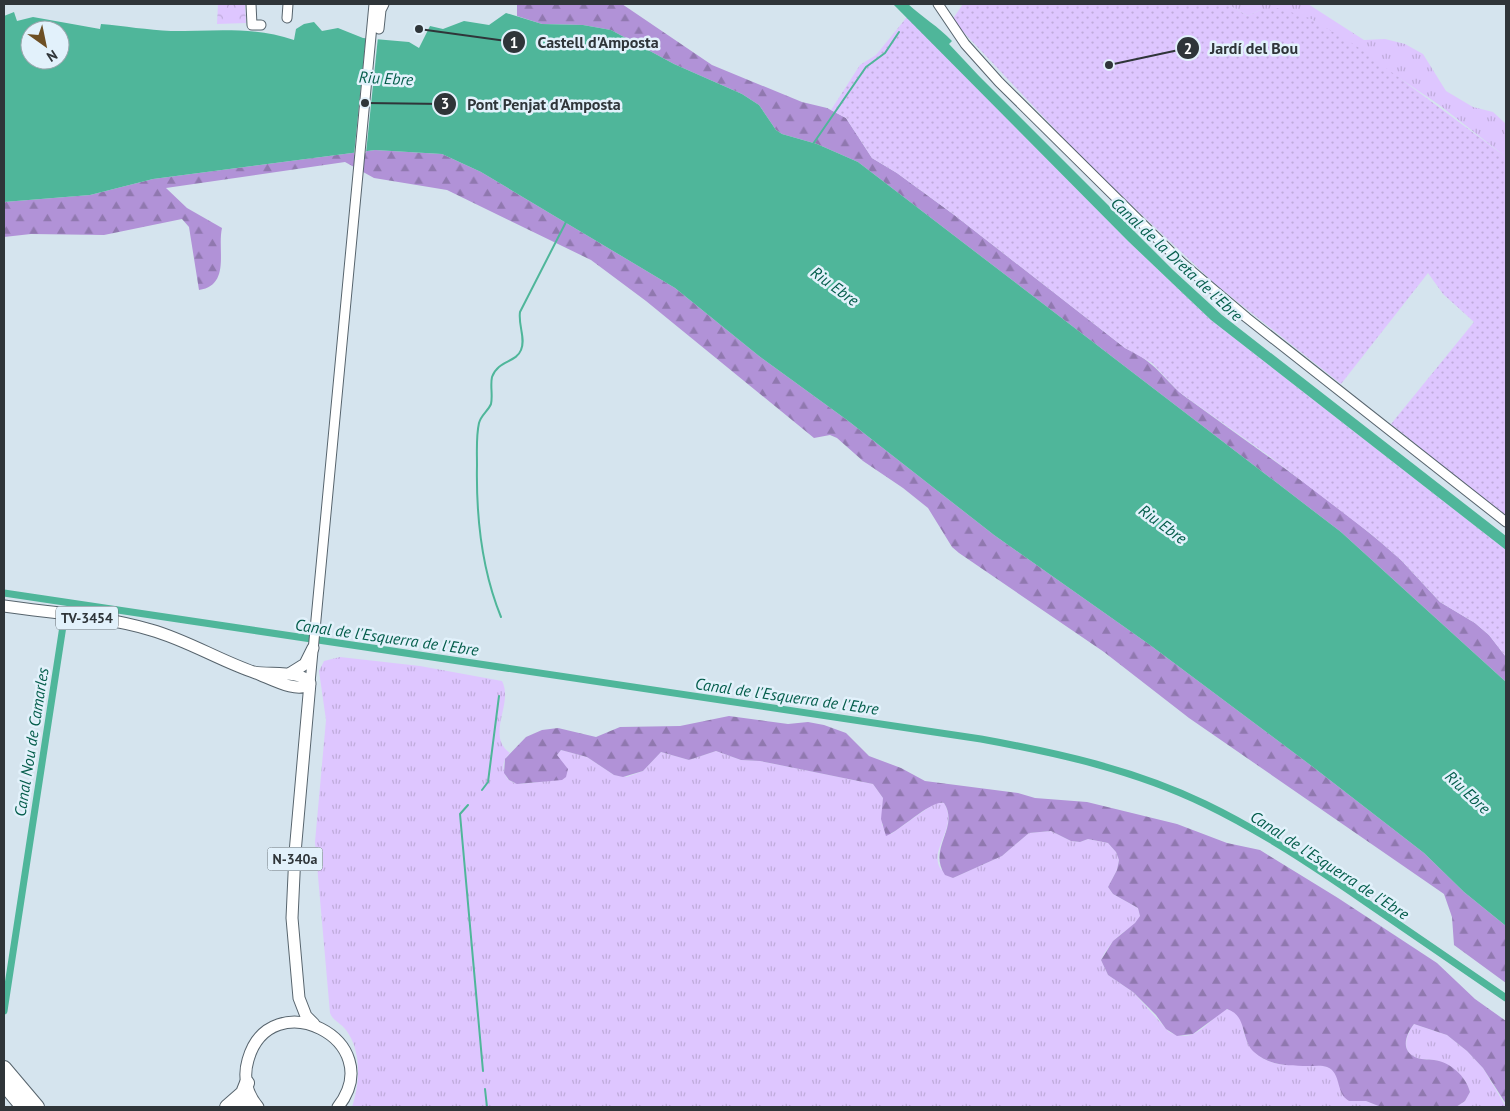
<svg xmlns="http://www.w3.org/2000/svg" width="1510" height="1111" viewBox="0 0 1510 1111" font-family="'PT Sans',sans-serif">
<defs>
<pattern id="grass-tufts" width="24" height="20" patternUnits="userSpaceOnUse" patternTransform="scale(1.25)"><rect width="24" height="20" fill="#dec6ff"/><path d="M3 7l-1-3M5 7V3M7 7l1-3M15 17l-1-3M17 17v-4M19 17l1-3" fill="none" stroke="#bfabdb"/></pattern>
<pattern id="forest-firs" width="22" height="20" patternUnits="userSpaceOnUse" patternTransform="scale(1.25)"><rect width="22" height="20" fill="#b192d7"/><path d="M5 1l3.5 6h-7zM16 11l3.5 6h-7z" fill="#9078af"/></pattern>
<pattern id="park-crowns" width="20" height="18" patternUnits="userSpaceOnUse" patternTransform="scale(1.25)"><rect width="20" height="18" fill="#dec6ff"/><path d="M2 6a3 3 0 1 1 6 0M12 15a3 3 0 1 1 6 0" fill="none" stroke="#bfabdb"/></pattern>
<pattern id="garden-dots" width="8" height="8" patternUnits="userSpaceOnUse" patternTransform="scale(1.25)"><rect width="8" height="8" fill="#dec6ff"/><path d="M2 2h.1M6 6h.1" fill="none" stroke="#bfabdb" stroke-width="1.8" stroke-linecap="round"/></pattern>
</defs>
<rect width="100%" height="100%" fill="#d5e4ee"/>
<path fill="url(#grass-tufts)" d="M 1227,4 L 1308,4 L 1364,40 L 1385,39 L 1405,44 L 1423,54 L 1446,91 L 1473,107 L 1493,112 L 1506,124 L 1506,157 L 1438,104 L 1311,19 L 1262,9 L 1248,16 Z
M 340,657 L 420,666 L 502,681 C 514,704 485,735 510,753 C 505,758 502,763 504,771 C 508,793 538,779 553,781 L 559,760 L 557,755 L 561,750 L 587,757 L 614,775 L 627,777 L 643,771 L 661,752 L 689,760 L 716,751 L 741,760 L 760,761 L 873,784 L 883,798 L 882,825 L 891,834 L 935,803 L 944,803 C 959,827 929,848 940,868 C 943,872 949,875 953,878 L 1002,856 L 1029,833 L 1051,831 L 1071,841 L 1080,842 L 1088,839 L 1108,843 L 1116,852 L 1119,860 L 1117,870 L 1108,887 L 1113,894 L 1138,908 L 1140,916 C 1136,925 1127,929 1120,935 C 1111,942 1106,950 1101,960 L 1108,975 L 1133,992 L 1169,1032 C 1193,1045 1206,1024 1223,1010 C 1242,1006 1242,1027 1246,1039 C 1248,1045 1252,1050 1257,1054 C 1282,1075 1313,1057 1331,1069 C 1340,1075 1338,1092 1349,1101 L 1366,1101 L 1381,1107 L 352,1107 C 360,1084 362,1051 346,1030 C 341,1023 333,1021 330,1013 L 315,842 L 326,720 L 319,671 L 324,661 Z
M 1414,1024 L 1447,1035 L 1467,1051 L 1483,1068 L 1506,1107 L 1456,1107 L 1465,1101 L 1470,1092 C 1466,1076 1450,1063 1434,1060 C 1428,1059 1420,1060 1415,1057 C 1400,1050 1407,1034 1414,1024 Z"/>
<path fill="url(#forest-firs)" d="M 517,4 L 622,4 L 712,65 L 802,102 L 827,108 L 846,118 L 872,158 L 897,173 L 953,214 L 1125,348 C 1157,362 1163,380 1187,398 C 1253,446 1320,492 1383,544 L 1401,560 L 1440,602 L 1475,623 L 1489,635 L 1506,657 L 1506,682 L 1341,532 L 858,162 L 817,144 L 782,134 L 776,130 L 759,105 L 742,94 L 674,64 L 611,30 L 583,25 L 542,24 L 517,16 Z
M 375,150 L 442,154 L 481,172 L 675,288 L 759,356 L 847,420 L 994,535 L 1150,645 L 1313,767 L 1424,853 L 1464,892 L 1506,926 L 1506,983 L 1454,945 L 1452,917 L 1444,894 L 1189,718 L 1104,652 L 959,553 L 952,547 L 928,508 L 903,488 L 863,461 L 837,438 L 830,435 L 814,438 L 646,301 L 591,260 L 447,190 L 374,178 L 345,162 L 166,188 L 187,208 L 222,228 C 217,250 231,285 199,290 L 189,227 L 182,219 L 104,235 L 31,234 L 4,237 L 4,202 L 90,195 L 153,179 Z
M 729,716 L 788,724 L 808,722 L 824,725 L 846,733 L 869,756 L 901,768 L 925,781 L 1018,793 L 1035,798 L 1087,802 L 1177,824 L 1227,843 L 1260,850 L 1338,898 L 1437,963 L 1475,999 L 1506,1021 L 1506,1104 L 1483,1068 L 1467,1051 L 1447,1035 L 1414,1024 C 1406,1034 1400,1050 1415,1057 C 1420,1060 1428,1059 1434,1060 C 1450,1062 1466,1076 1470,1092 L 1465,1101 L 1456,1107 L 1381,1107 L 1366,1101 L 1349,1101 C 1335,1093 1342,1073 1327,1067 C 1322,1065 1315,1066 1308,1066 C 1288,1066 1270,1066 1254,1052 C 1240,1039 1248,1016 1227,1009 L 1193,1034 L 1177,1036 L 1166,1029 L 1156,1015 L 1133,992 L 1108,975 L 1101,960 L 1113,941 L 1135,923 L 1140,916 L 1138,908 L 1113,894 L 1108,887 L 1117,870 L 1119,860 L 1116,852 L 1108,843 L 1088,839 L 1080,842 L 1071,841 L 1051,831 L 1029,833 L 1002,856 L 953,878 L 945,875 C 927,848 960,828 944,803 C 932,799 901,830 886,836 L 881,819 L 883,798 L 873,784 L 760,761 L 741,760 L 716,751 L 689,760 L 661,752 L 643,771 L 623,777 L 614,775 L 587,757 L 561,750 L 557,755 L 568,769 L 566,777 L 562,780 L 517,784 L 509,780 L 504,773 L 505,759 L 526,737 L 542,730 L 558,728 L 596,737 L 620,727 L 680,726 Z"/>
<path fill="url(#park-crowns)" d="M 218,4 L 245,4 L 246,23 L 217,24 Z"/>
<path fill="url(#garden-dots)" d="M 963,4 L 1227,4 L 1248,16 L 1262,9 L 1279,8 L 1311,19 L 1355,45 L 1506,157 L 1506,517 L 1391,424 L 1474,322 L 1443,294 L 1428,273 L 1341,384 L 1214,283 L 1085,161 L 952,20 Z
M 907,17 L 1128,241 L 1211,320 L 1506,550 L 1506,657 L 1489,635 L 1475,623 L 1440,602 L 1401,560 L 1371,534 L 1265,453 L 1179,392 L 1152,363 L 1125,348 L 953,214 L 897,173 L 872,158 L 846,118 L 831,110 L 860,65 L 876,55 Z"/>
<path fill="#4fb69a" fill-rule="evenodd" d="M 893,4 L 908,4 C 922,17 939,27 952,41 L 949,44 L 979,76 L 1173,270 L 1222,315 L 1506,536 L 1506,550 L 1211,320 L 1128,241 Z
M 14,12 L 17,21 L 33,17 L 100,29 L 101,24 C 124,26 148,30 171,31 C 213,31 254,26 294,40 L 296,29 L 304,24 L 314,22 L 322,31 L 338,28 L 363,38 L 409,42 L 419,48 L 430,26 L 443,29 L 464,21 L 489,25 L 506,13 L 542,24 L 583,25 L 611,30 L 674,64 L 742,94 L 759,105 L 776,130 L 782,134 L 817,144 L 858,162 L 1341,532 L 1506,682 L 1506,926 L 1464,892 L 1424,853 L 1313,767 L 1150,645 L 994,535 L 847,420 L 759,356 L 675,288 L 481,172 L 442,154 L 375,150 L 153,179 L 90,195 L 4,202 L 4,16 ZM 30,30 L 60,30 L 60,60 L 30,60 Z"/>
<path fill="#d5e4ee" d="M 366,36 L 378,37 L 366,153 L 354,155 Z"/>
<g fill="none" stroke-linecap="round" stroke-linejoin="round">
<path stroke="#4fb69a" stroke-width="2" d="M 813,144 L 866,67 L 885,53 L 899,32
M 501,617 C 481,568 476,517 477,465 C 477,451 476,436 479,423 C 481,415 488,411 491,404 C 493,395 490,386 492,377 C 498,360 516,363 521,350 C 526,339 518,325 520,312 L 566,222
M 482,790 L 488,782 L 499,696
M 468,805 L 460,814 L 483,1071
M 485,1089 L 487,1107"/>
<path stroke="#4fb69a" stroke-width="7" d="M 4,593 L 981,739 C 1058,753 1135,770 1205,804 C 1261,831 1312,865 1363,900 C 1411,933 1459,966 1506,998
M 4,1011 L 63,626"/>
<g stroke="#57646d" stroke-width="11">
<path id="minor" d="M 251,4 L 252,25 L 261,25
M 938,4 L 965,44 L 999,82 L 1182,263 L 1247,318 L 1506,522
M 287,18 L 288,4
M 379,29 L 381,10 L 384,4
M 310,683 L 374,4"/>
</g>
<g stroke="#57646d" stroke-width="13">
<path id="major" d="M 4,606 C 52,613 104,616 151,630 C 187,640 220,661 256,673 C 270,678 297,694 310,684
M 254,672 C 269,675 302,670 310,683 L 295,853 L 292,918 L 299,998 L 306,1016 L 314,1024
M 289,674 L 305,664 L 313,648
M 258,1107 C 247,1094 243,1077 248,1060 C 270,981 390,1040 338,1107"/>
</g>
<g stroke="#57646d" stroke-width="16">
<path id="highway" d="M 4,1068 L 37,1107
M 4,1084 L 23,1107
M 227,1107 L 243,1093 L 247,1083
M 231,1107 L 247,1105 L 253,1107"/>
</g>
<use href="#minor" stroke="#fff" stroke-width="9"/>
<use href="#major" stroke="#fff" stroke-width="11"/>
<use href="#highway" stroke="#fff" stroke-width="14"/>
</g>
<g text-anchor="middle" stroke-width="5" stroke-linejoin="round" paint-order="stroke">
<g fill="#e2f1fb" stroke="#656d73" stroke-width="1">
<rect x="56" y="606.5" width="62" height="23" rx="4"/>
<rect x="267.5" y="847.5" width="55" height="23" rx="4"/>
</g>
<g font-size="14" font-weight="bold" fill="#2f3539">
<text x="87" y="623">TV-3454</text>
<text x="295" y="864">N-340a</text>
</g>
<g font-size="16" font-style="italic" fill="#045d4b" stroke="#e2f1fb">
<text transform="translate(386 78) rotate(3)" y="6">Riu Ebre</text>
<text transform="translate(1177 259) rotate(43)" y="6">Canal de la Dreta de l'Ebre</text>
<text transform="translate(835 286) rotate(36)" y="6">Riu Ebre</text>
<text transform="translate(1163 524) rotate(36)" y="6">Riu Ebre</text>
<text transform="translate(387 637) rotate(8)" y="6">Canal de l'Esquerra de l'Ebre</text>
<text transform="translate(787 696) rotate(8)" y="6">Canal de l'Esquerra de l'Ebre</text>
<text transform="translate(31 742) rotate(-81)" y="6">Canal Nou de Camarles</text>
<text transform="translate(1468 792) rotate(43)" y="6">Riu Ebre</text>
<text transform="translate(1330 865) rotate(33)" y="6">Canal de l'Esquerra de l'Ebre</text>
</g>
</g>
<path fill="none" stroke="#2f3539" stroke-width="2" d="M419 29L514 42M1109 65L1188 48M365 103L445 104"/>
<g fill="#2f3539" stroke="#e2f1fb" stroke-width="2">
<circle cx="419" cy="29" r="5"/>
<circle cx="1109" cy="65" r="5"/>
<circle cx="365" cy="103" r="5"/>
<circle cx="514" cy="42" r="12"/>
<circle cx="1188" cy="48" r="12"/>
<circle cx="445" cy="104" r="12"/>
</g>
<g font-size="15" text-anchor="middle" font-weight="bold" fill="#fff">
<text x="514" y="48">1</text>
<text x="1188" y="54">2</text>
<text x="445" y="109">3</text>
</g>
<g font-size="16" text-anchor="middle" font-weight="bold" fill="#2f3539" stroke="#e2f1fb" stroke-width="5" stroke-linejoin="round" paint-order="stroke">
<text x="598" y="48">Castell d'Amposta</text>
<text x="1254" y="54">Jardí del Bou</text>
<text x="544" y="110">Pont Penjat d'Amposta</text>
</g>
<rect width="1510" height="1111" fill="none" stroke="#2f3539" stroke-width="10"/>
<g transform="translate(45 45) rotate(147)"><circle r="24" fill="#e2f1fb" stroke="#9aa6ad"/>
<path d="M0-4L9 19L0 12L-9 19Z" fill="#6d4f24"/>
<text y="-8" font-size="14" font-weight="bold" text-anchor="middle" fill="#2f3539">N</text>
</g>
</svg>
